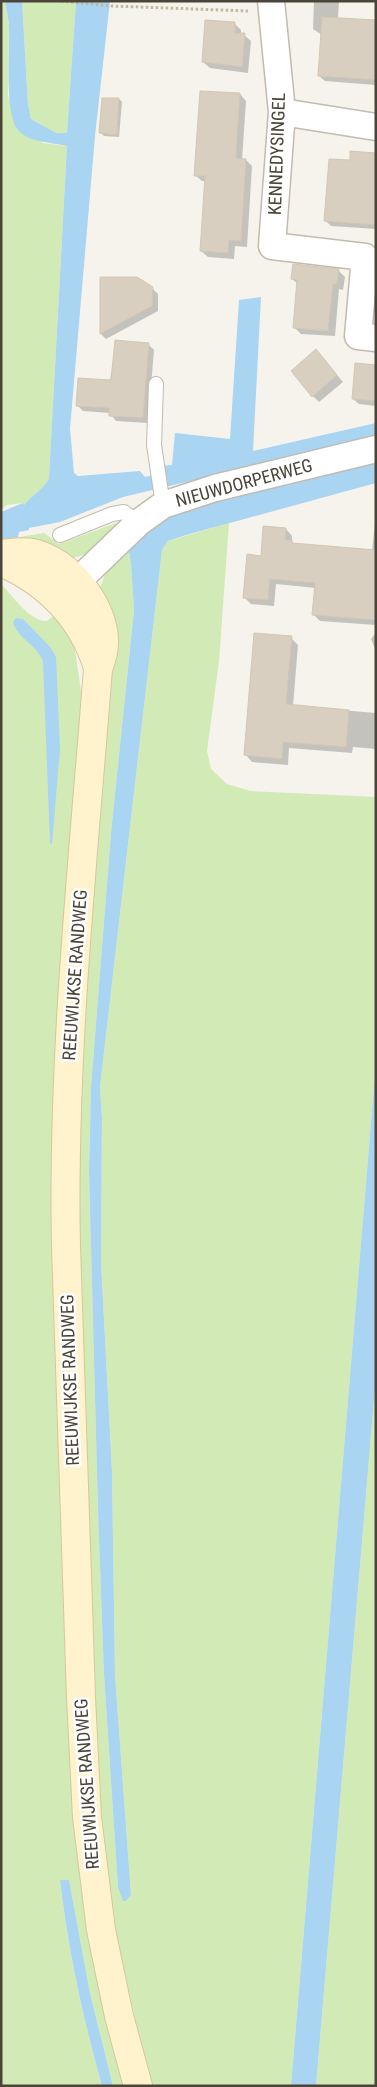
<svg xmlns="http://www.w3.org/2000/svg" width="377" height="2087" viewBox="0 0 377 2087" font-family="'Roboto Condensed',sans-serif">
<rect width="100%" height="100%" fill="#f6f3ec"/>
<path fill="#d2eab5" d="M 1,1 L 5,1 L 9,26 L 8,95 L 17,129 L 27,137 L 35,138 L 43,143 L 67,146 L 49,478 C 44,490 31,495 24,505 L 23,503 L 7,505 L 1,510 Z
M 22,1 L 76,1 L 67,133 L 56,133 L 31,119 L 28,104 Z
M 116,523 L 118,531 L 88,554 L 72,558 L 1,540 L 44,533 L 59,544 Z
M 229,523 L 219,661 L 207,751 L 211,769 L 227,784 L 250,791 L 376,797 L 376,1063 L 291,2086 L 151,2086 L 112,1919 L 97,1769 L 80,1311 L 79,1099 L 99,590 L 109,564 L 128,546 L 131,564 L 134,610 L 111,833 L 91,1087 L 89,1172 L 98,1511 L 104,1675 L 118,1887 L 126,1901 L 131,1895 L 115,1675 L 112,1471 L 101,1262 L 102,1118 L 100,1087 L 162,550 L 168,541 Z
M 1,584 C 12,595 30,622 47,621 L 58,612 L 74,643 L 82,698 L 73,841 L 54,1076 L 54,1264 L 70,1715 L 126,2086 L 113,2086 L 90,1993 L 69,1880 L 60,1881 C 68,1951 83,2018 102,2086 L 1,2086 Z
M 376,1376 L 376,2086 L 316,2086 Z"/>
<path fill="#a9d4f2" d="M 5,1 L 22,1 L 28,104 L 31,119 L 56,133 L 67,133 L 76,1 L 110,1 L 95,136 L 70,429 L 74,473 L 78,476 L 140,471 L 145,477 L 160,473 L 161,466 L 172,465 L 175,433 L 230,439 L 239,300 L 261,297 L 253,451 L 376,423 L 376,437 L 123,497 L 60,522 L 29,528 L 29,530 L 19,532 L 18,537 L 1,541 L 1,512 L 23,503 L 24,505 C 32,495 44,489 49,478 L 67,146 C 52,142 29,143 18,130 C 4,113 10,50 9,28 C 9,19 6,10 5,1 Z
M 376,463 L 376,483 L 186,535 L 168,541 L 162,550 L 100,1087 L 102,1118 L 101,1262 L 112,1471 L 115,1675 L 131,1895 L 126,1901 L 123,1901 L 118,1887 L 104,1675 L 98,1511 L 89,1172 L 91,1087 L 111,833 L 134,610 L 131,564 L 128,546 L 155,522 L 203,502 Z
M 16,618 L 23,619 L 50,647 L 56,657 L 60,749 L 52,844 L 50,843 L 43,661 C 37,645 17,638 13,622 Z
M 376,1063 L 376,1376 L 316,2086 L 291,2086 Z
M 60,1880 L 69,1880 L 90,1993 L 113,2086 L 102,2086 C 83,2018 68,1950 60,1880 Z"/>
<path fill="#0003" d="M 314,1 L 339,1 L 338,19 L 376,21 L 376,85 L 325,81 L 319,76 L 322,35 L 313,29 Z
M 235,24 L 241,30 L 241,34 L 244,35 L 251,41 L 248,73 L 210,68 L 203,62 Z
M 201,92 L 240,94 L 246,101 L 242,160 L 246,160 L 252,166 L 247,247 L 235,246 L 234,259 L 208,257 L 201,251 L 206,181 L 202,181 L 195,175 Z
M 119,99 L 122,102 L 119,137 L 104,136 L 101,133 Z
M 376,155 L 376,229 L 331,226 L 325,220 L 351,161 Z
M 338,270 L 345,277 L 343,290 L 339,289 L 335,336 L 301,334 L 294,327 L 298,284 L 292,279 Z
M 101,278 L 152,288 L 158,294 L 158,311 L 106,339 L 101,334 Z
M 116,341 L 148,344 L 154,350 L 148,423 L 116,421 L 110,413 L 83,411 L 77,405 L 110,381 Z
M 322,357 L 343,382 L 319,402 L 313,396 Z
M 376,366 L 376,406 L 359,404 L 353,399 Z
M 376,512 L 376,625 L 320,621 L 313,614 L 316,588 L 276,584 L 274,606 L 251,604 L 245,598 L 262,557 L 286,529 L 292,536 L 292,541 L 294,544 L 372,551 Z
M 376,632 L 376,651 L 371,639 Z
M 291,638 L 298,645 L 293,706 L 376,713 L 376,749 L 353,747 L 352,753 L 289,748 L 288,765 L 252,762 L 246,755 Z"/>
<path fill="#d8cfc1" stroke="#d3c7b4" d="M 322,17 L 376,20 L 376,80 L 318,76 Z
M 205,20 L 235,22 L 235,33 L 245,33 L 242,67 L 202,62 Z
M 200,91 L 240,93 L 236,158 L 246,159 L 241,241 L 229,240 L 228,253 L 200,251 L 205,176 L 194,176 Z
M 102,98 L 119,98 L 117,135 L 99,133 Z
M 350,151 L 376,153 L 376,225 L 324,221 L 329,159 L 350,160 Z
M 293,264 L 339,269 L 337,284 L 333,284 L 328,331 L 293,328 L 297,280 L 291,279 Z
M 100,277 L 137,277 L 153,287 L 152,306 L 100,334 Z
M 115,340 L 149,343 L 143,418 L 109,416 L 109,408 L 76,406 L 78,378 L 111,380 Z
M 316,349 L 337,375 L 312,397 L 291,371 Z
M 355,363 L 376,365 L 376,401 L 352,399 Z
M 263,526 L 286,528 L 285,540 L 292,540 L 292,543 L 376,550 L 376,620 L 312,615 L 315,583 L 270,579 L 268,600 L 243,598 L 247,554 L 261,556 Z
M 254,633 L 292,636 L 286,704 L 349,710 L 346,747 L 283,742 L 282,759 L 244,755 Z"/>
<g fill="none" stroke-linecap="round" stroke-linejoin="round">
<g stroke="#c2bbae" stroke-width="16">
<path id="service" d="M 156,384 L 154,445 L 163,505
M 60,535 L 112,514 L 124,512 L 138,523"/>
</g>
<g stroke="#c2bbae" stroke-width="29">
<path id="minor" d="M 271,1 L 282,112 L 272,246 L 365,257 L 358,336 L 376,338
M 282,112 L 376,127
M 62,596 L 138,523 L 163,505 L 215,488 L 376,449"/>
</g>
<g stroke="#d6c79b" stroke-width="30">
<path id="secondary" d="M 1,554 C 11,553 22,551 32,553 C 68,560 105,606 104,643 C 104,652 101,661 98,669 C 83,861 62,1054 66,1247 L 81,1697 L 87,1817 L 101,1930 L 119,2016 L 138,2086
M 1,562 C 48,582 83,618 98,668"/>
</g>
<path stroke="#c4b79f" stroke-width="3" stroke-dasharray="2.5 2.5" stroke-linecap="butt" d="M 61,1 L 112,6 L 248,11"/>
<use href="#service" stroke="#fff" stroke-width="14"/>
<use href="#minor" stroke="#fff" stroke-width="26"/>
<use href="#secondary" stroke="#fff3cd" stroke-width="28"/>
</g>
<g text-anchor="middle" stroke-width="5" stroke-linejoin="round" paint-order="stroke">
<g font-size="18" fill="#4b4439" stroke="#fff">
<text transform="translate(277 154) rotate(-88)" y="6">KENNEDYSINGEL</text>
<text transform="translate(244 483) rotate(-15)" y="6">NIEUWDORPERWEG</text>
<text transform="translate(75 975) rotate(-86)" y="6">REEUWIJKSE RANDWEG</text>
<text transform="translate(70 1380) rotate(-92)" y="6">REEUWIJKSE RANDWEG</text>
<text transform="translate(87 1784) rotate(-94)" y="6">REEUWIJKSE RANDWEG</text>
</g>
</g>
<rect width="377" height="2087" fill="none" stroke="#4b4439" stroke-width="5"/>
</svg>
